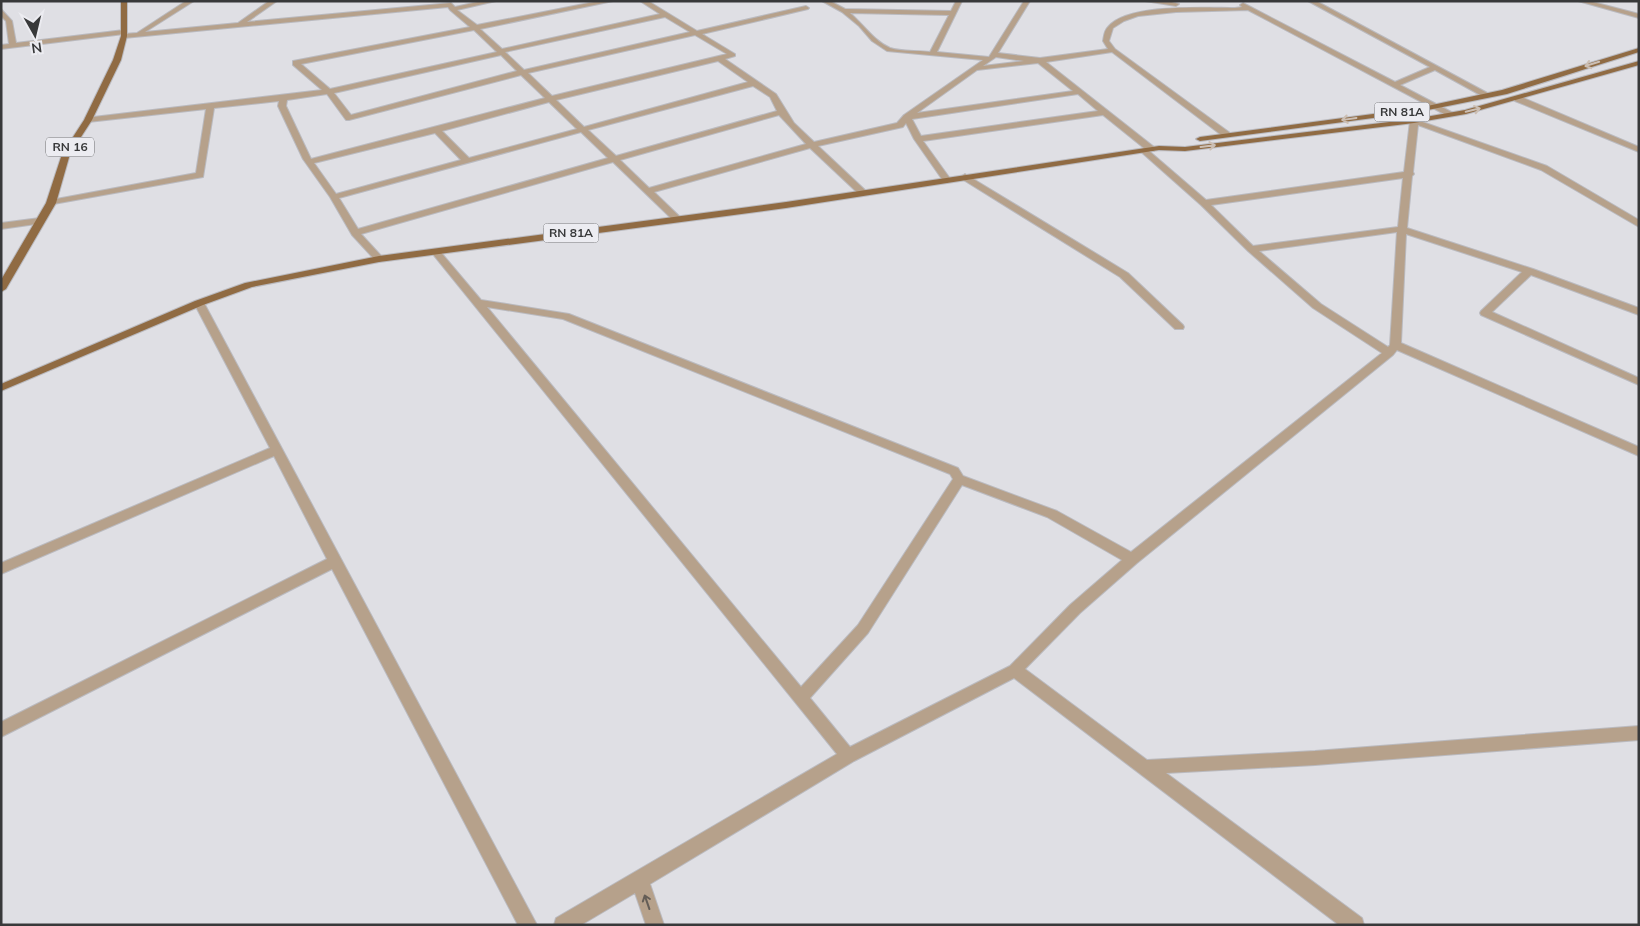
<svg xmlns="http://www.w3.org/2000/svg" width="1640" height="926" viewBox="0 0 1640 926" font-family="Mulish,sans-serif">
<rect width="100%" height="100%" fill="#dfdfe4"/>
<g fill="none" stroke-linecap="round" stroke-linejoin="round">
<g stroke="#bababf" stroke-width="2">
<path id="minor" d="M 186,1 L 194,1 L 145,32 L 238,23 L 269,1 L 277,1 L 247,22 L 451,3 L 455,7 L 482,1 L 496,1 L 457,10 L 477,25 L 599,1 L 613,1 L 480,29 L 502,49 L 660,14 L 640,1 L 648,1 L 697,31 L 806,6 L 809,8 L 808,9 L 702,34 L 735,54 L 735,56 L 725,59 L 776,94 L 794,123 L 814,142 L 897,123 L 904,115 L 983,60 L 887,51 L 872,41 L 859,26 L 842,12 L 822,1 L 830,1 L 845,9 L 951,11 L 956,1 L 962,1 L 937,52 L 989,57 L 1024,1 L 1030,1 L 998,53 L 1040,58 L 1108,49 L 1103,41 C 1104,36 1104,31 1108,27 C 1128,3 1205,8 1235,8 L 1242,7 L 1240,5 L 1243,3 L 1395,82 L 1430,67 L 1308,1 L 1316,1 L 1491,95 L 1484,97 L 1435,70 L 1400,85 L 1455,114 L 1448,116 L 1248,10 L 1176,12 L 1138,16 L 1124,21 L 1113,28 L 1109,41 L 1115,49 L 1230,133 L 1230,137 L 1224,137 L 1112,52 L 1046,62 L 1154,147 L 1154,151 L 1149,151 L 1206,200 L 1404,172 L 1410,121 L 1414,119 L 1547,166 L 1639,220 L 1639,227 L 1541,170 L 1418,125 L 1413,172 L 1414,174 L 1412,176 L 1407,228 L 1533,269 L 1639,308 L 1639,315 L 1531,275 L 1492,312 L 1639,378 L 1639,385 L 1481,315 L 1480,313 L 1481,311 L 1522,272 L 1406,234 L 1401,343 L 1639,447 L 1639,456 L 1397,350 L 1393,355 L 1137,563 L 1080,613 L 1025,669 L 1147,760 L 1315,751 L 1639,726 L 1639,740 L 1315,765 L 1166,773 L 1362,918 L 1364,925 L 1339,925 L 1014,678 L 854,761 L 650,884 L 664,925 L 646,925 L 635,893 L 581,925 L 554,925 L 556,918 L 837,754 L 432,253 L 432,249 L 438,249 L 481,300 L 569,314 L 958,468 L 963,476 L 1057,511 L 1131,552 L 1382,353 L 1313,308 L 1248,251 L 1201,205 L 1139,150 L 1144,148 L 1103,115 L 923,141 L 951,180 L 947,183 L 944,182 L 914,139 L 906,123 L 903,127 L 818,146 L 866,191 L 866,195 L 860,195 L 810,148 L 654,192 L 679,216 L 681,218 L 676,221 L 673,220 L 613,162 L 361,234 L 384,259 L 379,262 L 376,261 L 352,235 L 330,197 L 303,159 L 278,106 L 279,101 L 214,108 L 203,177 L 48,205 L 46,203 L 51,200 L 196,173 L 206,109 L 88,122 L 85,122 L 85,118 L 322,90 L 293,65 L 293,61 L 470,27 L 450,10 L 448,7 L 124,38 L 121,36 L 124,34 L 1,49 L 1,45 L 9,44 L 6,21 L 1,16 L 1,9 L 12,21 L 16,43 L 124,30 L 127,32 L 124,34 L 137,33 ZM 850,13 L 949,15 L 930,52 C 918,50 901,52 890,48 C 874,41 863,24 850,13 ZM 665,17 L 690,32 L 524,70 L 505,52 ZM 474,30 L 497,52 L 330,89 L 301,64 ZM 695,35 L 727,54 L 552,96 L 528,73 ZM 501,55 L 517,71 L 351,115 L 334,93 ZM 996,57 L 1024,61 L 983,66 ZM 718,61 L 748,82 L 584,127 L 556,100 ZM 1038,63 L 1073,91 L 917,113 L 977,70 ZM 521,75 L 545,98 L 311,159 L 286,106 L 287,100 L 327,94 L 346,120 L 349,120 ZM 753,86 L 770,97 L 777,111 L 616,156 L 588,130 ZM 1078,94 L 1098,111 L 921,136 L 912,119 ZM 549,102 L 577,129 L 469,158 L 442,131 ZM 779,115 L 806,144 L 649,188 L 620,160 ZM 581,132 L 608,158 L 358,229 L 339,198 ZM 435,133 L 461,160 L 336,194 L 314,163 ZM 1403,178 L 1398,227 L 1253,246 L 1211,205 ZM 1397,232 L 1390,345 L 1388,347 L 1321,304 L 1259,251 ZM 487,307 L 563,319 L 950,474 L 953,479 L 858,625 L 801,687 ZM 962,485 L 1047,517 L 1122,560 L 1070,605 L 1010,666 L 850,747 L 810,698 L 868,633 Z
M 1145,1 L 1168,1 L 1179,4 L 1176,6 Z
M 1578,1 L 1589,1 L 1639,14 L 1639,18 Z
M 1515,97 L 1521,97 L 1639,147 L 1639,152 L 1515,101 Z
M 965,174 L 1128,273 L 1183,325 L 1184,327 L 1183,329 L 1175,329 L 1120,277 L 962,179 L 961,177 Z
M 40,218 L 45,221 L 43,223 L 1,229 L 1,223 Z
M 199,300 L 204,303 L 537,925 L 518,925 L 332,569 L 1,737 L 1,722 L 327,559 L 274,456 L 1,574 L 1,563 L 270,448 L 194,303 Z"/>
</g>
<g stroke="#bababf" stroke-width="2">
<path id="major" d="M 121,1 L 127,1 L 127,36 L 121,60 L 92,120 L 70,154 L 56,203 L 6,289 L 1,292 L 1,280 L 46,203 L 62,154 L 84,120 L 113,60 L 121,36 Z
M 1639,48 L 1639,52 L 1507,94 L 1418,112 L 1200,141 L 1196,139 L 1200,137 L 1418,108 L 1502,90 Z
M 1639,61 L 1639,65 L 1466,114 L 1414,123 L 1185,151 L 1159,150 L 786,208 L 379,262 L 252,287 L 203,305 L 1,391 L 1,384 L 195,301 L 245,283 L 379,256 L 786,202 L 1159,146 L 1185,147 L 1414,119 L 1465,110 Z"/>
</g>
<use href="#minor" fill="#b6a18b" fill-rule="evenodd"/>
<use href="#major" fill="#906b43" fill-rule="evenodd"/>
</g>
<defs><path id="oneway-shaft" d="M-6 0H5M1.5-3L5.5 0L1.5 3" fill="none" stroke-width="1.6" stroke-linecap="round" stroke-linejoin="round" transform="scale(1.25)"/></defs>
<g stroke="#ccbfb4">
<use href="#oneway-shaft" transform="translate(1592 64) rotate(163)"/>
<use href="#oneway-shaft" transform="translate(1473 110) rotate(-13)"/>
<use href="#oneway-shaft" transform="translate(1349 119) rotate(172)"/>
<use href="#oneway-shaft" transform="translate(1208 146) rotate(-7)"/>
</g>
<use stroke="#645d56" href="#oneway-shaft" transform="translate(647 902) rotate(-109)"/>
<g text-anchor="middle" stroke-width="4" stroke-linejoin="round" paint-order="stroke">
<g fill="#ececf1" stroke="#6e6f71" stroke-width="1">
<rect x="1374.5" y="102.5" width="55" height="19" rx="4"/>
<rect x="46" y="137.5" width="48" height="19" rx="4"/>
<rect x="543.5" y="223.5" width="55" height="19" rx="4"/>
</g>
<g font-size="12" font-weight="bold" fill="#38393a">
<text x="1402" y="116">RN 81A</text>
<text x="70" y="151">RN 16</text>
<text x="571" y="237">RN 81A</text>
</g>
</g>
<rect width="1640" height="926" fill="none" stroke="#38393a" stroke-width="5"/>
<g transform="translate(35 35) rotate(172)" stroke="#ececf1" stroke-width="4" paint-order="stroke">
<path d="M0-4L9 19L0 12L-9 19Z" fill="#38393a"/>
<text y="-8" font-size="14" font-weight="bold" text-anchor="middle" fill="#38393a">N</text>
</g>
</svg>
